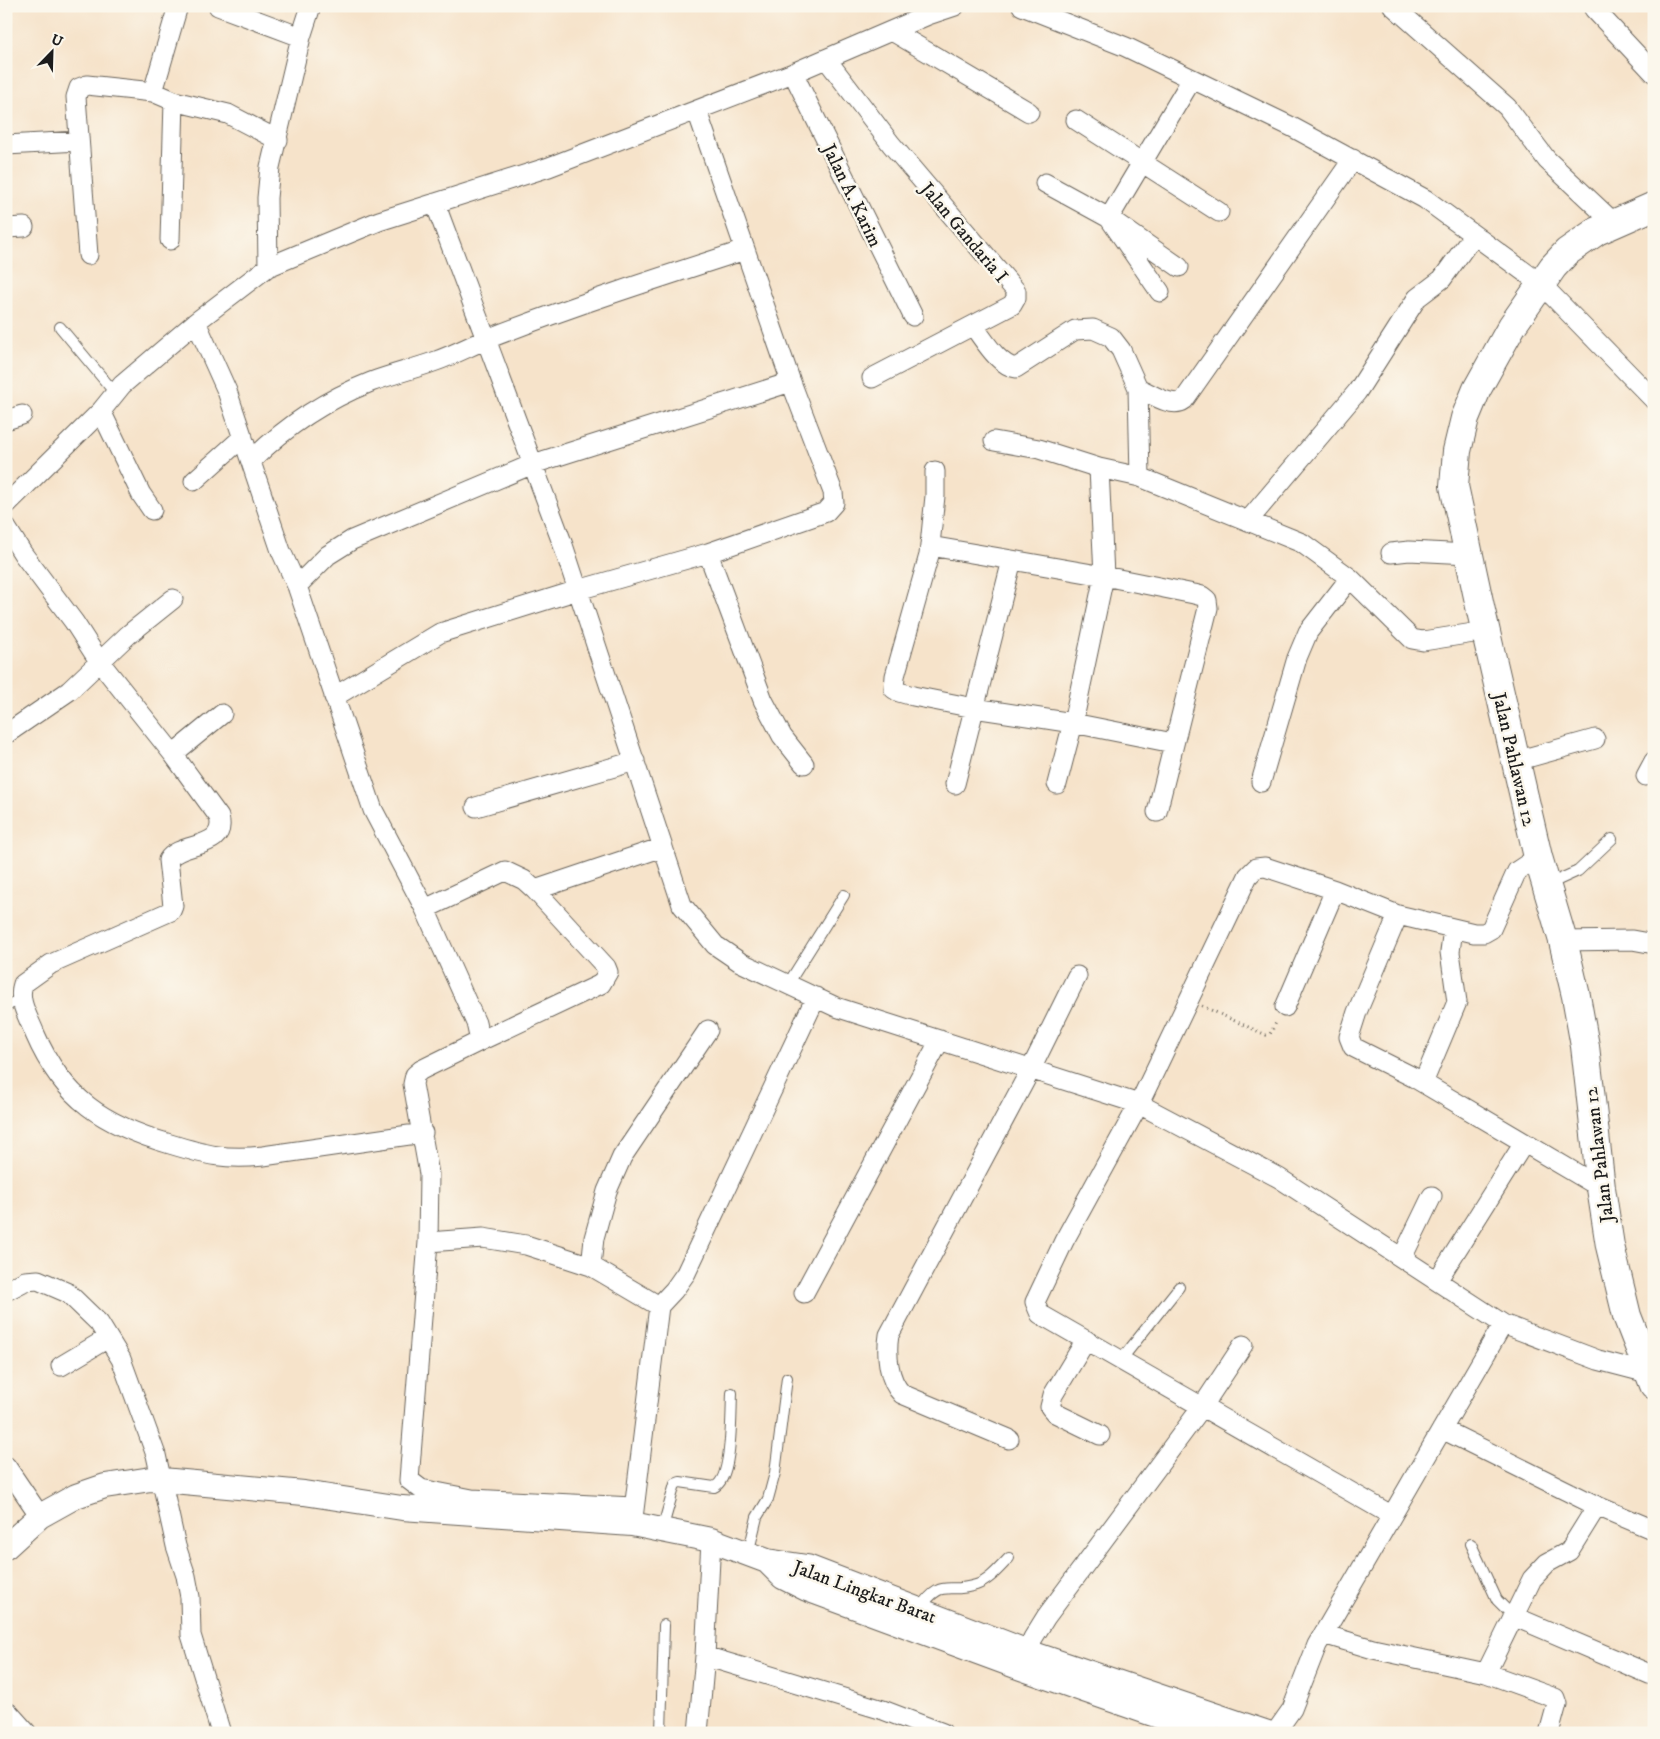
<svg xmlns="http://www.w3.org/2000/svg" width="1660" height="1739" viewBox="0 0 1660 1739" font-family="'IM FELL DW Pica',serif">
<rect width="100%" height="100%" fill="#fbf7ec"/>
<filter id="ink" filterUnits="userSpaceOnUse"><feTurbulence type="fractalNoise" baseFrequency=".02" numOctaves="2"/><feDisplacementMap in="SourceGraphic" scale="10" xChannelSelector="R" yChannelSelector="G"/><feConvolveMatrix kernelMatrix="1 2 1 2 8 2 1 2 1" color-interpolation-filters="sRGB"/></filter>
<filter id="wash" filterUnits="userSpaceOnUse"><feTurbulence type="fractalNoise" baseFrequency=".0096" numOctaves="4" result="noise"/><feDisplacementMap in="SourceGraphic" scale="20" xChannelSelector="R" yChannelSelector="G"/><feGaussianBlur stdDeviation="1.12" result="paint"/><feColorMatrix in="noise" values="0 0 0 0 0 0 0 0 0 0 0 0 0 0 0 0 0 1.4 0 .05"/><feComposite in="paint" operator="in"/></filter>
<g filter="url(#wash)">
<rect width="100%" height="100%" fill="#f6e3ca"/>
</g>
<g filter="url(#ink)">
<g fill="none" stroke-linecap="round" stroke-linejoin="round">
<g stroke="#686259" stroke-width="12">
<path id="service" d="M 60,327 L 115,393
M 1547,885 L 1578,871 L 1612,839
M 788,984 L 844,895
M 6,1006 L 21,999
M 1121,1360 L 1179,1287
M 662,1530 L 675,1484 L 680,1482 L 714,1487 C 733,1480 731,1412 732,1393
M 1471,1544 L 1497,1600 L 1513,1616
M 748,1554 L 757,1517 L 768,1499 L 775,1473 L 787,1378
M 919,1610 C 943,1576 945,1595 976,1585 C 989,1581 1000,1567 1009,1558
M 661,1733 L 664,1625"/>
</g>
<g stroke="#686259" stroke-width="21">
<path id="minor" d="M 218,6 L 301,37
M 1022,6 L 1126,47 L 1292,127 L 1425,199 L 1541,284 L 1654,400
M 1393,6 L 1507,107 L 1547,160 L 1614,223
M 1594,6 L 1594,9 L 1654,73
M 892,31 L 1029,112
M 827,60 L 891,144 L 1016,291 L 1016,298 L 1012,305 L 872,378
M 793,73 L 913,316
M 153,92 L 178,6
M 174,101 L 228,114 L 278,140
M 1076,120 L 1219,212
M 6,145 L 79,141
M 1045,183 L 1109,218 L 1160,292
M 435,203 L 563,545 L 682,905 L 715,945 L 740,962 L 836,1007 L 1139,1104 L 1279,1178 L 1503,1324 L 1598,1360 L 1648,1373
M 6,228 L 24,227
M 88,255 L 76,97 L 79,88 L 87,85 L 153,92 L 174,101 L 170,240
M 268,267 L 267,198 L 270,167 L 301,37 L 311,6
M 1179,267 L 1109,218 L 1192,79
M 196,322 L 227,391 L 281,551 L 297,586 L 373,810 L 425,909 L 476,1023 L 480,1041 L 421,1070 L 415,1075 L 413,1084 L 429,1174 L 428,1242 L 409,1480 L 421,1489 L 472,1499 L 633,1507
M 974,327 C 985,341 998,365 1016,368 L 1075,330 L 1093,329 L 1111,337 L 1121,350 L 1138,388 L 1140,477
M 1138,388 C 1150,393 1172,409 1184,400 L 1353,159
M 101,411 L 141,494 L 152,510
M 6,420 L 22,415
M 994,441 L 1039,449 L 1099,468 L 1140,477 L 1302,543 L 1350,578 L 1412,639 L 1423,641 L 1486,631
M 252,460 C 286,426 325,400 371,382 C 392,374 414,369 436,361 C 453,355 470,346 487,339 C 572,306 658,278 745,250
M 935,471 L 935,496 L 929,555 L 895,676 L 894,689 L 899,692 L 913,696 L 974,708 L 1073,723 L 1173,743
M 194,481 L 243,437
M 6,505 L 101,411 L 122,385 L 196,322 L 268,267 L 379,221 L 549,167 L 793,73 L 928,15 L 955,6
M 1248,521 L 1357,392 L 1417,298 L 1442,279 L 1473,236
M 6,527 L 23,554 L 74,622 L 99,661 L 173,754 L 219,817 C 228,850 180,841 168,860 L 173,906 L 171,911 L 51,964 L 23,984 C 17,1001 29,1018 35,1034 C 63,1099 104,1125 170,1144 C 206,1155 225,1160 263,1156 L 423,1133
M 930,546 L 1012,560
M 708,553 L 763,700 L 782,736 L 804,764
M 1391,553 L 1409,551 L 1469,554
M 297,586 L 328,555 L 352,540 L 533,464 L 791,382
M 334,697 L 440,633 L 578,590 L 708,553 L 826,512 L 834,503 L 833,492 L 791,382 L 697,111
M 6,734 L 69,691 L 128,635 L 173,599
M 173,754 L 222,714
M 1516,761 L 1595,739
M 1646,776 L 1654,761
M 1261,782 L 1297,658 L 1308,632 L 1350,578
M 955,784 L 1012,560 L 1104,576 L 1194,594 L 1202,596 L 1207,600 L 1208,608 L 1157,812
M 1057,784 L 1073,723 L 1104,576 L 1099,468
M 476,807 L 635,761
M 425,909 L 505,871 L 524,880 L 535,890 L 663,847
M 1398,915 L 1357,1012 L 1349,1037 L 1353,1047 L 1413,1077 L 1601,1188
M 1563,941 L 1632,940 L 1654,944
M 1285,1007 L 1335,890
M 480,1041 L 601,984 L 608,972 L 606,967 L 535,890
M 1423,1083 L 1457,1002 L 1450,952 L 1453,928
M 428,1242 L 483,1238 L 526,1245 L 591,1266 L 659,1306
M 1402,1258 L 1432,1196
M 591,1266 L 594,1238 L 607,1191 L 622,1157 L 708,1030
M 1437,1281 L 1524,1143
M 6,1291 L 25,1281 L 38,1280 L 68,1293 L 99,1323 L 121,1359 L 156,1455 L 176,1546 L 186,1576 L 190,1597 L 191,1635 L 221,1733
M 804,1293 L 940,1040
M 1086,1340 L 1053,1395 L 1050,1407 L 1055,1413 L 1100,1435
M 61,1366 L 108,1338
M 1442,1429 L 1597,1506
M 1009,1439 L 902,1394 C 888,1380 886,1354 889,1335 L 1031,1069 L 1077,976
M 6,1466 L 40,1516
M 1391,1515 L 1040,1314 L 1035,1302 L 1064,1241 L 1139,1104 L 1248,876 L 1256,868 L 1265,867 L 1335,890 L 1398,915 L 1474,933 L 1484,933 L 1491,929 L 1517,871 L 1538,857
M 633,1518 L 659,1306 L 674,1290 L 686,1273 L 816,997
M 1513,1616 L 1654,1676
M 1323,1634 L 1373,1649 L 1486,1673 L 1555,1698 L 1557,1704 L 1549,1733
M 705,1656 L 883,1710 L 943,1733
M 1022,1665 L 1033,1638 L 1046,1617 L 1202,1407 L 1243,1345
M 1486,1673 L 1532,1579 L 1547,1563 L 1569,1551 L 1597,1506 L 1654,1530
M 9,1713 L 27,1733
M 698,1733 L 705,1656 L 711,1540
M 1275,1733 L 1292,1709 L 1317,1645 L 1503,1324"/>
</g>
<g stroke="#686259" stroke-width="26">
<path id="tertiary" d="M 6,1547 L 40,1516 L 76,1496 L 105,1486 L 151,1479 L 304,1493 L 402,1508 L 632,1524 L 711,1540 L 767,1561 L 807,1567 L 1028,1652 L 1268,1733
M 767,1561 L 783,1577 L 807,1589 L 1021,1668 L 1207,1733"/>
</g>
<g stroke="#686259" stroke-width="30">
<path id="secondary" d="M 1654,206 L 1597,231 L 1567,252 L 1553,267 L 1512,326 L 1477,389 L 1465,418 L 1457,451 L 1454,486 L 1481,611 L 1538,857 L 1563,941 L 1576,996 L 1585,1046 L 1601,1188 L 1610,1246 L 1627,1316 L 1654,1385"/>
</g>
<path stroke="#686259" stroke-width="3" stroke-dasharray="1 4" stroke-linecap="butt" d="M 1202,1006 L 1266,1035 L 1270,1034 L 1277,1021"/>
<use href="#service" stroke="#fff" stroke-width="10"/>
<use href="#minor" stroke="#fff" stroke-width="19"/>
<use href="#tertiary" stroke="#fff" stroke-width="24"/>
<use href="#secondary" stroke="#fff" stroke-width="28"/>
</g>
</g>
<g text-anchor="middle" stroke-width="5" stroke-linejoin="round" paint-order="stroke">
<g font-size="19" fill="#1c1c1c" stroke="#fbf7ec">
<text transform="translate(853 195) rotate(64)" y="7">Jalan A. Karim</text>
<text transform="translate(965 232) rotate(50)" y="7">Jalan Gandaria I</text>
<text transform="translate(1515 759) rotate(77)" y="7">Jalan Pahlawan 12</text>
<text transform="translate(1598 1155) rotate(-97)" y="7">Jalan Pahlawan 12</text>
<text transform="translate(865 1591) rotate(20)" y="7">Jalan Lingkar Barat</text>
</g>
</g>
<rect width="1660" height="1739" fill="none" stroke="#fbf7ec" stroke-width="25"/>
<g transform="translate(52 52) rotate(23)" stroke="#fbf7ec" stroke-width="4" paint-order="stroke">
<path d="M0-4L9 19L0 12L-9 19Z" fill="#1c1c1c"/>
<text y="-8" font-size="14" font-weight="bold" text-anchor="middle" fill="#1c1c1c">U</text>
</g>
</svg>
